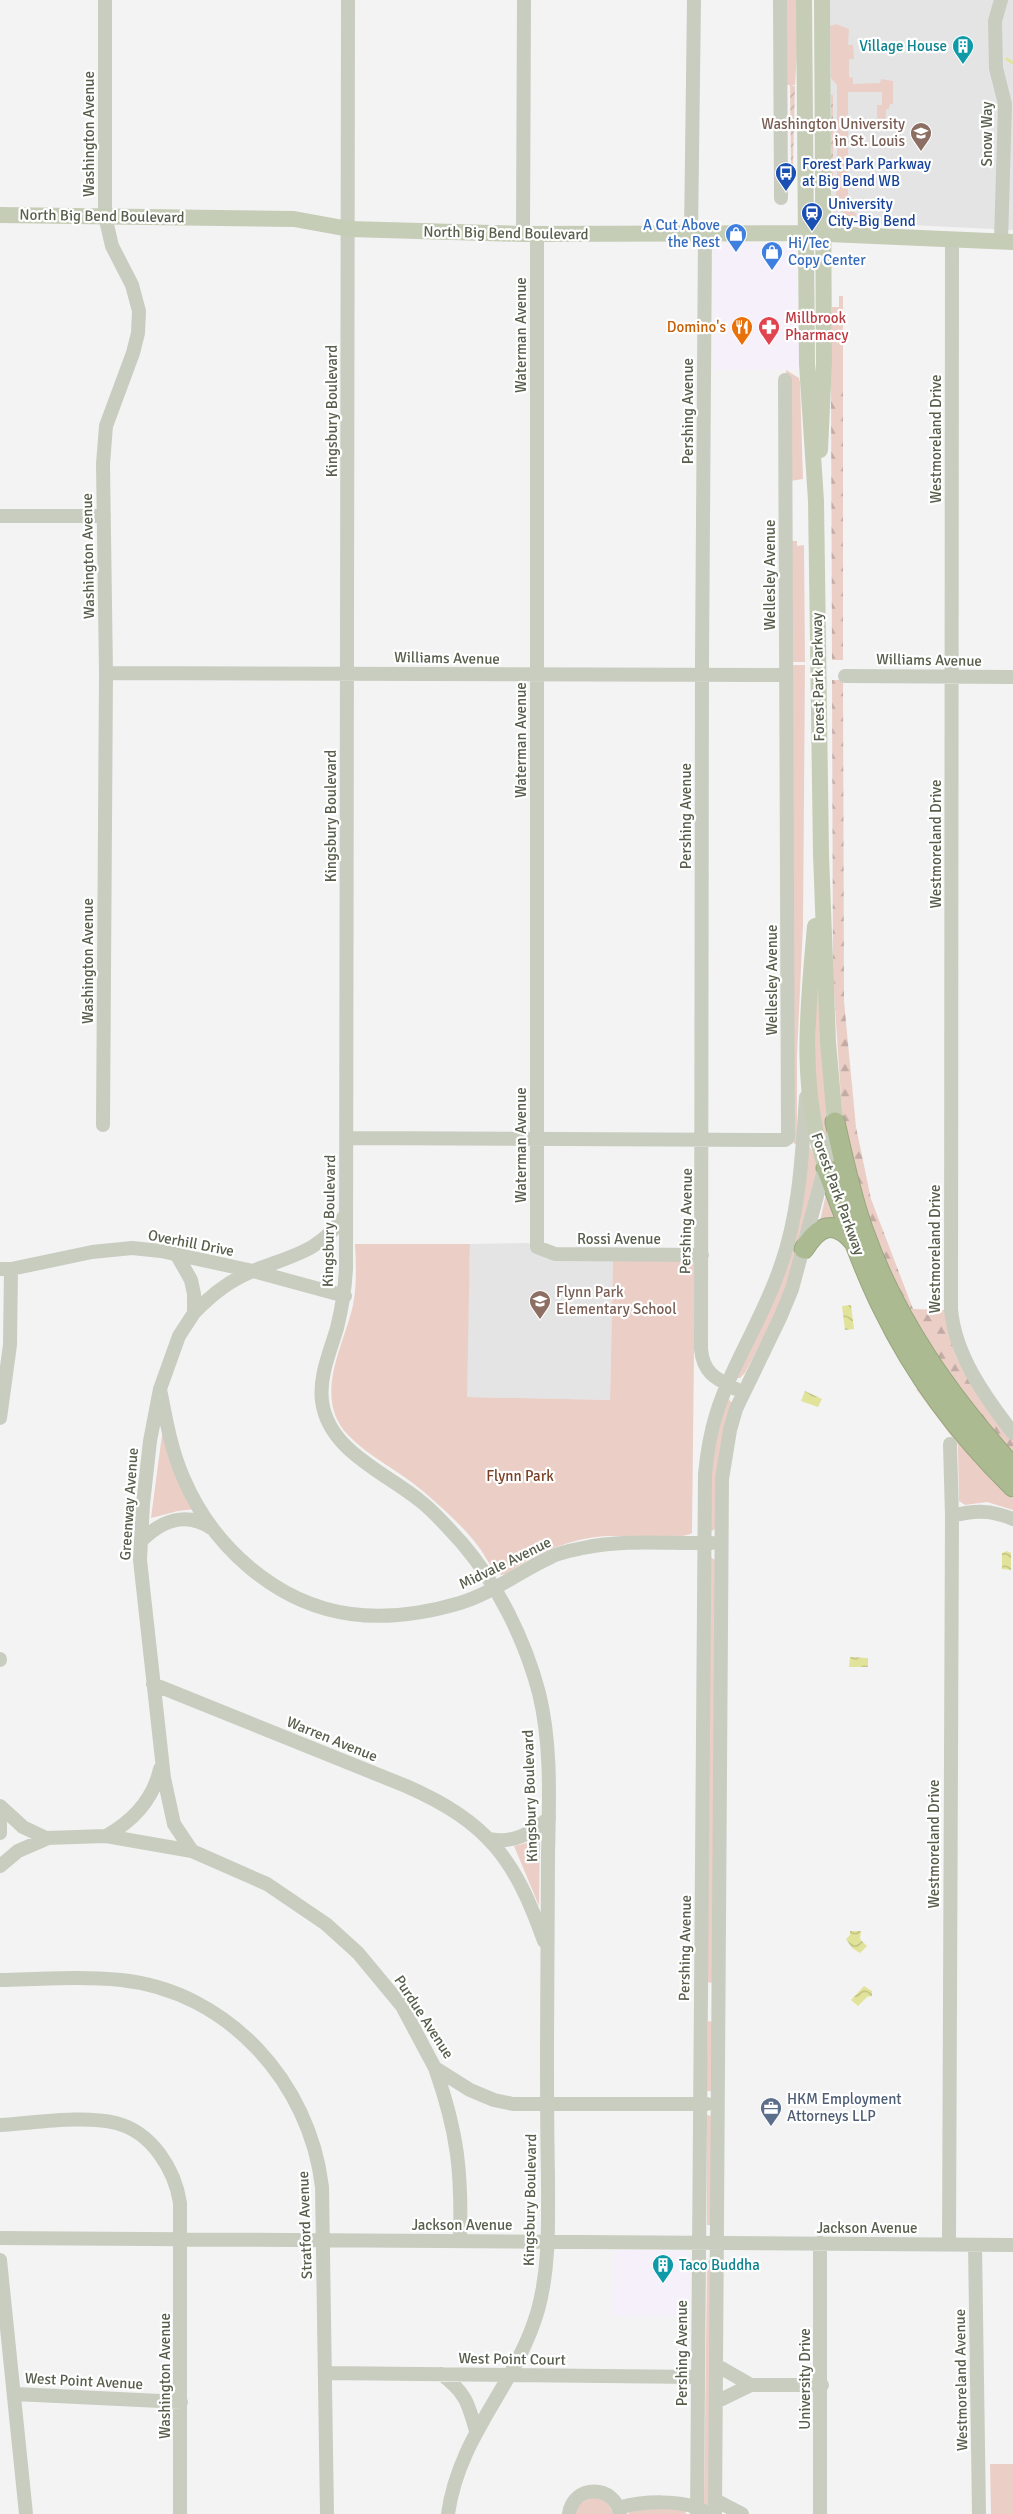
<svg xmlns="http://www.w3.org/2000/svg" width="1013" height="2514" viewBox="0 0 1013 2514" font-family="Signika,sans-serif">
<defs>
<pattern id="forest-firs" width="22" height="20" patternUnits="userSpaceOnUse" patternTransform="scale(1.25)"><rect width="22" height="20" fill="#ebcfc7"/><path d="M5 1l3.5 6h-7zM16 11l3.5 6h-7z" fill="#c1aba4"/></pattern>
<pattern id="garden-furrows" width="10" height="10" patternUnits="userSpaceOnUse" patternTransform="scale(1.25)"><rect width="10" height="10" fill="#ebcfc7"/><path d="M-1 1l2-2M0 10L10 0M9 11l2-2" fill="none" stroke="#c1aba4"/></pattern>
<pattern id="water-waves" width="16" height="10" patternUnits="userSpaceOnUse" patternTransform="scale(1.25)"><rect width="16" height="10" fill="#e1e39a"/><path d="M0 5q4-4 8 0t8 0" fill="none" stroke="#b9bb80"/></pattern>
</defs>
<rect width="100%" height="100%" fill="#f3f3f4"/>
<path fill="#f6f0fb" d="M 717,244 L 785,244 L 797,249 L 800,370 L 714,370 L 714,248 Z
M 614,2250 L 688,2251 L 691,2258 L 690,2316 L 612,2316 Z"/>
<path fill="#e4e4e5" d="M 827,0 L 1013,0 L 1013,230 L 849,222 L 838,218 L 834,214 L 830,208 Z
M 529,1243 L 535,1252 L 613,1258 L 610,1400 L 466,1397 L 470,1244 Z"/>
<path fill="#ebcfc7" d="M 786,0 L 797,0 L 797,55 L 795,85 L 786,85 Z
M 836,24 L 849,29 L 848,45 L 853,45 L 854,59 L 849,59 L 849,77 L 853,78 L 853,84 L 880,83 L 881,79 L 893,81 L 893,104 L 890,104 L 889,109 L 886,109 L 886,125 L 877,126 L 877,105 L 882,105 L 882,92 L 848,92 L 848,195 L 841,203 L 845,210 L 850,212 L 853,210 L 857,215 L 852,218 L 840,211 L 833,201 L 837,191 L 837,85 L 831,78 L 830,26 Z
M 839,296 L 843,296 L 843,387 L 831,387 L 832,307 L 839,307 Z
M 786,370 L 799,378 L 800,382 L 803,479 L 790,481 Z
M 790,541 L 797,541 L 797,546 L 804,545 L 805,662 L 793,662 Z
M 791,665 L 805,665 L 803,925 L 797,1056 L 797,1144 L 794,1144 Z
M 817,959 L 826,1085 L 828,1135 L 826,1145 L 814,1103 Z
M 809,1147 L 812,1150 L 819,1171 L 797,1252 L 779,1307 L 745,1373 L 740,1378 L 737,1378 L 772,1304 Z
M 826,1194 L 828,1195 L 837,1221 L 820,1221 Z
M 355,1244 L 470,1244 L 467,1397 L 610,1400 L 613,1258 L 692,1259 L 695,1263 L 692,1533 C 680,1541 624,1535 605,1536 C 569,1539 536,1553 506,1574 L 501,1575 C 490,1569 486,1556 478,1546 C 463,1526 442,1508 424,1492 C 400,1471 370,1458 348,1435 C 312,1397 344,1346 353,1305 C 357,1285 356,1264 355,1244 Z
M 921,1388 L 993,1479 L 1013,1499 L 1013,1510 L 987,1502 L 965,1505 L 959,1501 L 958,1445 L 916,1389 Z
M 728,1398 L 732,1403 L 720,1449 L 715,1529 L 712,1531 L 710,1531 C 707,1482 713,1444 728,1398 Z
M 163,1427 L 196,1509 L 178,1511 L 151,1518 Z
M 709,1556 L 715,1560 L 714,1983 L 706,1982 Z
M 540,1833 L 539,1906 L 514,1846 L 530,1842 Z
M 708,2021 L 714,2022 L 713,2091 L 706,2091 Z
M 707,2115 L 712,2116 L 714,2225 L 707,2225 Z
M 710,2259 L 712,2259 L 710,2505 L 708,2506 L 704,2504 L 707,2263 Z
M 990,2464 L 1013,2464 L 1013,2514 L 991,2514 Z
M 594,2496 L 608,2502 L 613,2514 L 573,2514 L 574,2507 Z
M 633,2508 L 684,2508 L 686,2514 L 628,2514 Z"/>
<path fill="url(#forest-firs)" d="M 831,387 L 843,387 L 843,660 L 832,660 Z
M 832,680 L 843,680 L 844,1001 L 856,1127 L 871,1199 L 913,1309 L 945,1310 L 956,1356 L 972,1384 L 1013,1440 L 1013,1457 L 934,1361 L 876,1248 L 843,1129 L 833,977 Z"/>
<path fill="url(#garden-furrows)" d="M 790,85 L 795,86 L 793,166 L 791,166 Z
M 831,95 L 833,95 L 833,181 L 831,181 Z"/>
<path fill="url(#water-waves)" d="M 851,1305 L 854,1329 L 845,1330 L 842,1306 Z
M 805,1391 L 822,1399 L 818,1407 L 801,1401 Z
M 1007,1551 L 1011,1553 L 1011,1570 L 1002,1569 L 1002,1553 Z
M 850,1657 L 868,1658 L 868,1667 L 849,1667 Z
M 850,1931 L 861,1931 L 860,1939 L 867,1946 L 860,1953 L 852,1948 L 846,1939 L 850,1935 Z
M 864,1986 L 872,1991 L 872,1996 L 867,1997 L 858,2006 L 851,2000 Z"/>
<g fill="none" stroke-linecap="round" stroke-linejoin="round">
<path stroke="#e1e39a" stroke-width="3" d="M 1007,59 L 1013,63"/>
<g stroke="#98a67c" stroke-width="21">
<path id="highway" d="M 835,1122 C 843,1158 851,1195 863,1229 C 895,1320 949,1396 1013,1467
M 826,1168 C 845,1215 860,1264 883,1309 C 915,1375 960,1435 1013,1487
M 804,1249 C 819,1225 834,1219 854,1242"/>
</g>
<path stroke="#c8cdc0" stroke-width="14" d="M 348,0 L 346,1268 C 345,1289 342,1308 337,1328 C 330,1352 319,1376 322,1401 C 328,1450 384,1472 419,1500 C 435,1512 448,1528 462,1543 C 498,1585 525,1640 539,1693 C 552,1746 549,1802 548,1856 C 548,1919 547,1983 547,2046 C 547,2089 547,2132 548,2175 C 548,2221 550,2266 538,2310 C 516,2386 459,2434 448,2514
M 780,0 L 781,198
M 1001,0 L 995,21 L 996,68 L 1005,104 L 1001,241
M 523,234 L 524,0
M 537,234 L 537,1247 L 555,1254 L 702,1255
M 691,234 L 694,0
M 705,234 L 702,663 L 701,1349 C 703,1373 716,1379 736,1389
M 952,239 L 951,1309 C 955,1355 985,1397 1013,1433
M 0,516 L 104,516
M 106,673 L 786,675
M 845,676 L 1013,677
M 103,1125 L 106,673 L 103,464 L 106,426 L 133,353 L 138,333 L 139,311 L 132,285 L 112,246 L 105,216 L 105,0
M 346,1138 L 785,1140 L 788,1138 L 785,380
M 178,1257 L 191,1280 L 194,1294 L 194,1313 L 179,1336 L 160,1389 L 150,1441 L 143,1504 L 140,1560 L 164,1778 L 174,1824 L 192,1851
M 0,1269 L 11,1269 L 92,1252 L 132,1248 L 161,1251 L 253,1271 L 345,1296
M 194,1313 C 211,1295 230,1280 253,1271 C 293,1255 320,1252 346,1214
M 160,1389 C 166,1420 171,1449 183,1477 C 212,1546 276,1604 351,1614 C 387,1619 426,1613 460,1603 C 493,1593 520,1571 551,1557 C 560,1552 573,1550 583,1548 C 625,1539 670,1544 712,1543
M 0,1418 L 10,1345 L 11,1269
M 952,1516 C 975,1510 991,1510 1013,1519
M 141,1541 C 161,1521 186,1511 211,1528
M 0,1659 L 0,1660
M 153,1684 L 406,1786 C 488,1822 515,1859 544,1941
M 0,1806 L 23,1827 L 46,1838 L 106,1836 L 192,1851 L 267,1884 L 326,1924 L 358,1953 L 402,2006 L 435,2068 L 470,2090 L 494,2100 L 513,2104 L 707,2104
M 0,1823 L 0,1833
M 106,1836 C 133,1821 153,1800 160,1769
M 490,1839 C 514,1844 531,1833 549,1818
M 0,1866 L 18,1851 L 48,1838
M 0,1980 C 40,1979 81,1976 121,1980 C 228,1991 310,2083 322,2187 L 327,2514
M 435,2068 C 458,2133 462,2173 460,2241
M 0,2125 C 35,2123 82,2115 116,2123 C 152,2132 175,2170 180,2203 L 180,2514
M 0,2238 L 1013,2245
M 820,2243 L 820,2514
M 949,2244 L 952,1516 L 950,1444
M 975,2245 L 979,2514
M 0,2260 L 26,2514
M 716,2365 L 751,2385
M 326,2373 L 698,2377
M 441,2374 C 465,2392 468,2402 476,2431
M 15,2394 L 181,2402
M 716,2402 L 751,2385 L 822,2385
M 715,2500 L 742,2514
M 619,2508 C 641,2501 683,2499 704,2511
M 569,2514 C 573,2484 615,2484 620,2514
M 697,2514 L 705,1474 C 707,1454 710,1434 716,1415 C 732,1363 764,1317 781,1265 C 800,1211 802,1154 806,1097
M 715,2514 L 722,1479 L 730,1430 L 736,1409 L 780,1318 L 792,1289 L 835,1129"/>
<path stroke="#c6cdb6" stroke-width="16" d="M 804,0 L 807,364 L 816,501 L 821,854 L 828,1042 L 835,1122
M 0,215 L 294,219 L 349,229 L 523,234 L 805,233 L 1013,242
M 820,450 L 824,363 L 822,0
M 815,926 C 808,1007 798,1089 826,1168"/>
<use href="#highway" stroke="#acba91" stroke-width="19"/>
</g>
<defs>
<g id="building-pin" transform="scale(1.125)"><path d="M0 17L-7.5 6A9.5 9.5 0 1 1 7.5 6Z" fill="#0f9aa8" stroke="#fff"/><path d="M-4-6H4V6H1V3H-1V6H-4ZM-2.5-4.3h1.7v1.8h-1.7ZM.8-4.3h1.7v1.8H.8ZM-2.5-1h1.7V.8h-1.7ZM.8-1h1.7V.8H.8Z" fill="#fff"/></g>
<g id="university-pin" transform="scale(1.125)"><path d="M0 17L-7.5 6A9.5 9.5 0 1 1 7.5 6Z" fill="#8d6e63" stroke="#fff"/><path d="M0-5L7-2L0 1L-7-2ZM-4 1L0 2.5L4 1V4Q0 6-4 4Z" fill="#fff"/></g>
<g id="bus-pin" transform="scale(1.125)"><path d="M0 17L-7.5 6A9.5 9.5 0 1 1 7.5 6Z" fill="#1a4fb4" stroke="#fff"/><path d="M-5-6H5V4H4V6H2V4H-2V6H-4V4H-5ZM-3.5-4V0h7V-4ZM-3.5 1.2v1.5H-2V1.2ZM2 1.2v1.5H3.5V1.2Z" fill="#fff"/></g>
<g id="station-pin" transform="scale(1.125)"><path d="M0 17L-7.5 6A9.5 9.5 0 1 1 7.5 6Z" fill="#1a4fb4" stroke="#fff"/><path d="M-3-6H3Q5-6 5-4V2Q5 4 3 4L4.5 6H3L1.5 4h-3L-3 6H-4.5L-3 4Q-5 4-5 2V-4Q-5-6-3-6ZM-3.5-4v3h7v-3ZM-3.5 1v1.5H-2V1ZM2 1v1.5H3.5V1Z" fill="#fff"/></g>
<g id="shop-pin" transform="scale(1.125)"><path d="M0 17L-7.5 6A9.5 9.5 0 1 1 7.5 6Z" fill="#3f7fe0" stroke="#fff"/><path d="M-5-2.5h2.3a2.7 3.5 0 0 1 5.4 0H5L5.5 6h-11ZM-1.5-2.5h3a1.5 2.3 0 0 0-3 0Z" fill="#fff"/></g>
<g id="restaurant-pin" transform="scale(1.125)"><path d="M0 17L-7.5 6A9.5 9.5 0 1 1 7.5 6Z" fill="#e8710a" stroke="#fff"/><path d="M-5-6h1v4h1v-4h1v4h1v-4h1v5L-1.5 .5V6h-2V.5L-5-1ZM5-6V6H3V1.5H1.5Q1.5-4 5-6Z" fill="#fff"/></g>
<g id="pharmacy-pin" transform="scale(1.125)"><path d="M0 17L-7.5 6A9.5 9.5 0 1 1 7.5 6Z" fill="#e0444e" stroke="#fff"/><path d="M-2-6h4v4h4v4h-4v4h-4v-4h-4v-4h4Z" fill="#fff"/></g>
<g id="school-pin" transform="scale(1.125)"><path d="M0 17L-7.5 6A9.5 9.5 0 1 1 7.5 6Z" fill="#8d6e63" stroke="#fff"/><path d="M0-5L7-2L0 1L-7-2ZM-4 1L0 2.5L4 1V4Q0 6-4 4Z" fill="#fff"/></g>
<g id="office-pin" transform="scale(1.125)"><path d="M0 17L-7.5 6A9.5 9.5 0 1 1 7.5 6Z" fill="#5c6f8a" stroke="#fff"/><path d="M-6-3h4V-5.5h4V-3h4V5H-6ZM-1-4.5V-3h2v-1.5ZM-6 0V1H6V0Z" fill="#fff"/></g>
</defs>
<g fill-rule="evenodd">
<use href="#building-pin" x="963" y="46"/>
<use href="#university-pin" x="921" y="133"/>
<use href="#bus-pin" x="786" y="173"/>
<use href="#station-pin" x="812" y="213"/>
<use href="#shop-pin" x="736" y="234"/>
<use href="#shop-pin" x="772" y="252"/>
<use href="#restaurant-pin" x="742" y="327"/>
<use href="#pharmacy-pin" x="769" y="327"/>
<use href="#school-pin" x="540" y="1301"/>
<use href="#office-pin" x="771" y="2108"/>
<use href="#building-pin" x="663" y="2265"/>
</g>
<g text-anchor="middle" stroke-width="4.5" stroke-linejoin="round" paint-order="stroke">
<g font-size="15" fill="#0d838f" stroke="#fff" text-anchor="end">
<text x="947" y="51">Village House</text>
<text x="679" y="2270" text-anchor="start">Taco Buddha</text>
</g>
<g font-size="15" fill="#785e54" stroke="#fff" text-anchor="end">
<text x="905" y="129">Washington University<tspan x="905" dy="17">in St. Louis</tspan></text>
<text x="556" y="1297" text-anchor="start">Flynn Park<tspan x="556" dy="17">Elementary School</tspan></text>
</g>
<g font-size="15" fill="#585e4c" stroke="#fff">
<text transform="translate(89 134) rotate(-90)" y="5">Washington Avenue</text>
<text transform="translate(987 134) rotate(-90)" y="5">Snow Way</text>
<text transform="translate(102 216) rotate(1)" y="5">North Big Bend Boulevard</text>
<text transform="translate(506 233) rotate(1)" y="5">North Big Bend Boulevard</text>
<text transform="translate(521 335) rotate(-90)" y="5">Waterman Avenue</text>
<text transform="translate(332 411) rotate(-90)" y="5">Kingsbury Boulevard</text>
<text transform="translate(688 411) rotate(-90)" y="5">Pershing Avenue</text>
<text transform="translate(936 439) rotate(-90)" y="5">Westmoreland Drive</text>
<text transform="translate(88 556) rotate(-91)" y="5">Washington Avenue</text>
<text transform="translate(770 575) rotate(-90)" y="5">Wellesley Avenue</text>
<text transform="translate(447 658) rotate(1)" y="5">Williams Avenue</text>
<text transform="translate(929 660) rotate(1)" y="5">Williams Avenue</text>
<text transform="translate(818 677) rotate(-91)" y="5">Forest Park Parkway</text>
<text transform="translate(521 740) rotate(-90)" y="5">Waterman Avenue</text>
<text transform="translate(331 816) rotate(-90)" y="5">Kingsbury Boulevard</text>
<text transform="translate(686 816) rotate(-90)" y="5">Pershing Avenue</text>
<text transform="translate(936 844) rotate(-90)" y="5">Westmoreland Drive</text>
<text transform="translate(88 961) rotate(-90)" y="5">Washington Avenue</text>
<text transform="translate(772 980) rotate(-90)" y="5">Wellesley Avenue</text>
<text transform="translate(521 1145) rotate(-90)" y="5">Waterman Avenue</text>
<text transform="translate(838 1194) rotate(70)" y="5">Forest Park Parkway</text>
<text transform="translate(329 1221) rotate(-89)" y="5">Kingsbury Boulevard</text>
<text transform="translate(686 1221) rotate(-89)" y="5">Pershing Avenue</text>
<text x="619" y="1244">Rossi Avenue</text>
<text transform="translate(191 1243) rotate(11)" y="5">Overhill Drive</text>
<text transform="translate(935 1249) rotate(-90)" y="5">Westmoreland Drive</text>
<text transform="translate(129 1504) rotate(-86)" y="5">Greenway Avenue</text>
<text transform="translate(505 1563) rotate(-26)" y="5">Midvale Avenue</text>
<text transform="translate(332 1739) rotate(22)" y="5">Warren Avenue</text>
<text transform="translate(530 1796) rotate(-92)" y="5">Kingsbury Boulevard</text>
<text transform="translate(934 1844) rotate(-90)" y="5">Westmoreland Drive</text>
<text transform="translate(685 1948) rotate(-89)" y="5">Pershing Avenue</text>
<text transform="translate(424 2017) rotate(57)" y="5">Purdue Avenue</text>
<text transform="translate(530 2200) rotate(-89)" y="5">Kingsbury Boulevard</text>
<text transform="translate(305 2225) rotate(-92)" y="5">Stratford Avenue</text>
<text x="462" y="2230">Jackson Avenue</text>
<text x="867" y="2233">Jackson Avenue</text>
<text transform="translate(682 2353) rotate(-90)" y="5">Pershing Avenue</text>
<text transform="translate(512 2359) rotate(1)" y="5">West Point Court</text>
<text transform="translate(165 2376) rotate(-90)" y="5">Washington Avenue</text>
<text transform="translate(805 2379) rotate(-90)" y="5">University Drive</text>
<text transform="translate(961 2380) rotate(-91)" y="5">Westmoreland Avenue</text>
<text transform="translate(84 2381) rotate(3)" y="5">West Point Avenue</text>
</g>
<g font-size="15" fill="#164399" stroke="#fff" text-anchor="start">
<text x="802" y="169">Forest Park Parkway<tspan x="802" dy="17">at Big Bend WB</tspan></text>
<text x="828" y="209">University<tspan x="828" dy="17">City-Big Bend</tspan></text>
</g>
<g font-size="15" fill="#366cbe" stroke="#fff" text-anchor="end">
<text x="720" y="230">A Cut Above<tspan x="720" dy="17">the Rest</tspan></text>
<text x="788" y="248" text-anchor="start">Hi/Tec<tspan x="788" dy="17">Copy Center</tspan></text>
</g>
<g font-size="15" fill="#be3a42" stroke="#fff" text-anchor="start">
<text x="785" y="323">Millbrook<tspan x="785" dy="17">Pharmacy</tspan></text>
</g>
<g font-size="15" fill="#c56008" stroke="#fff" text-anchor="end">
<text x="726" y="332">Domino's</text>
</g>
<g font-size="15" fill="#783f24" stroke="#fff">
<text x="520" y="1481">Flynn Park</text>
</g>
<g font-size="15" fill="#4e5e75" stroke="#fff" text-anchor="start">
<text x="787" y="2104">HKM Employment<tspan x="787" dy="17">Attorneys LLP</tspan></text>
</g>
</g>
</svg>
